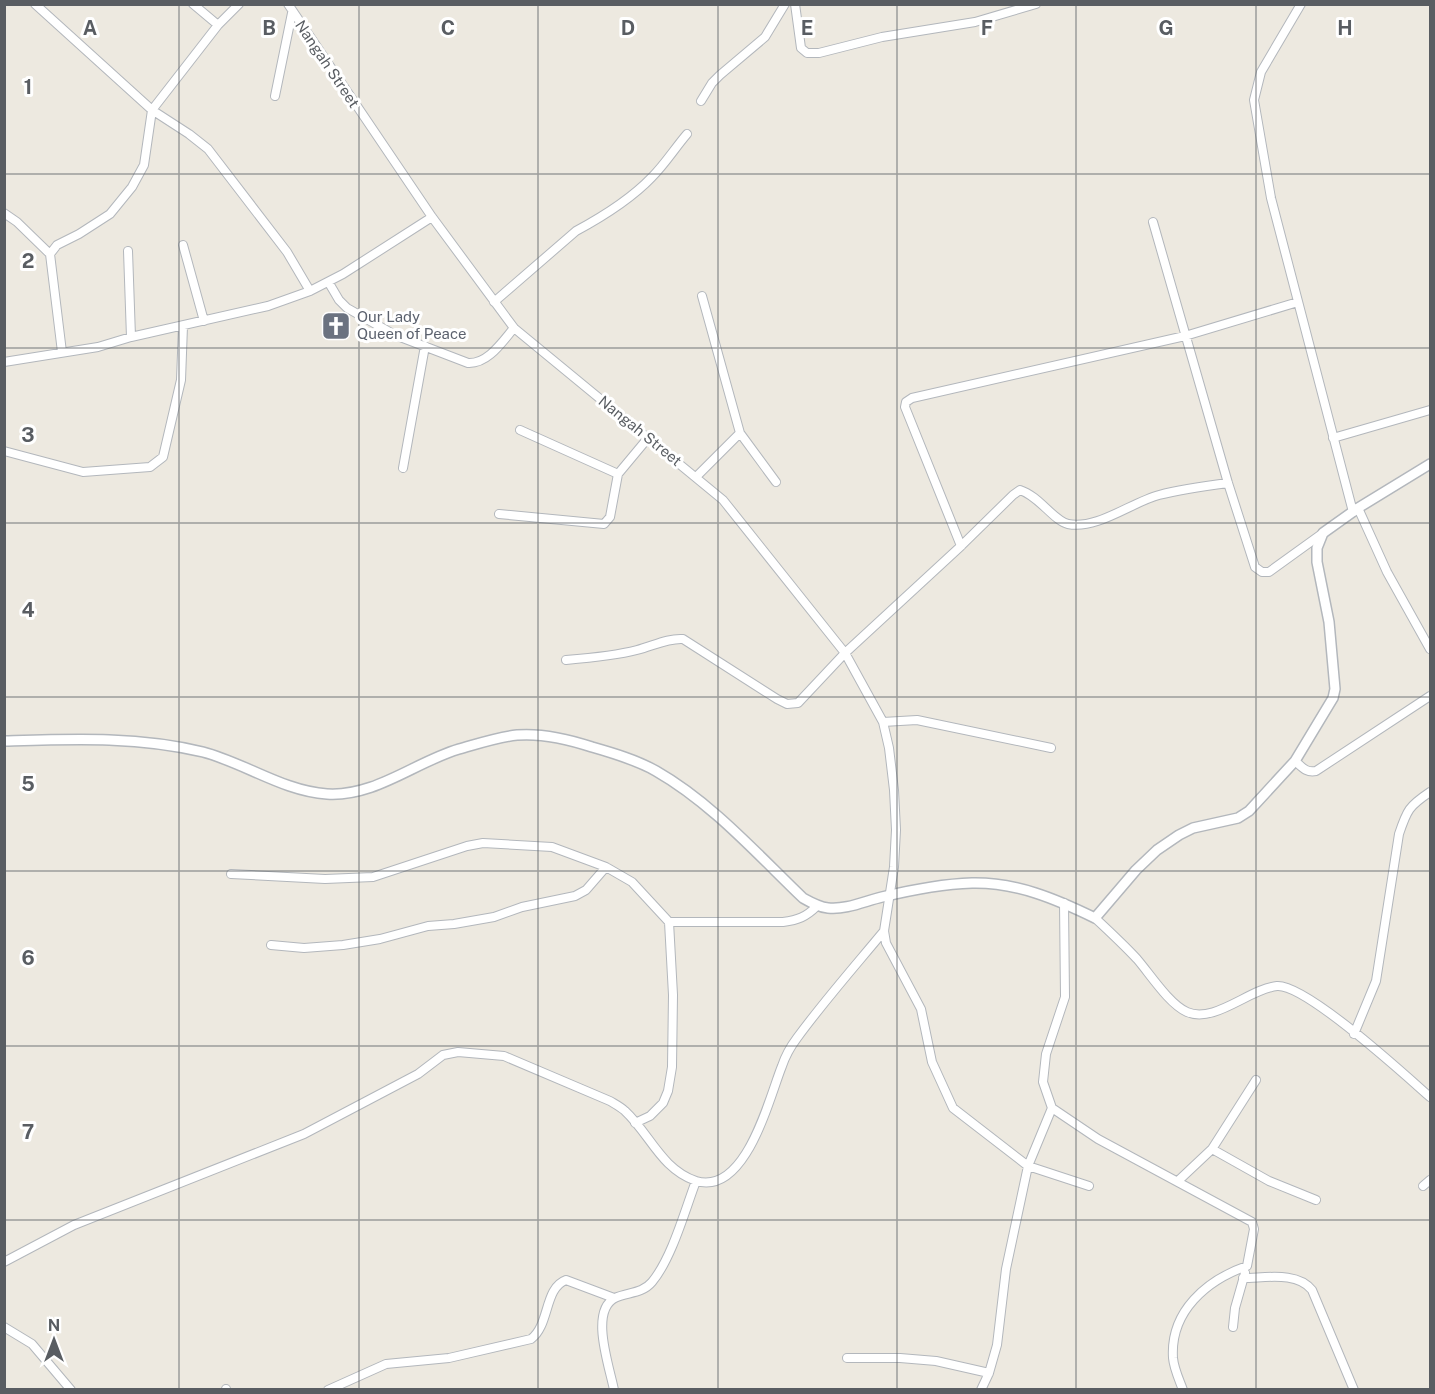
<svg xmlns="http://www.w3.org/2000/svg" width="1435" height="1394" viewBox="0 0 1435 1394" font-family="'Public Sans',sans-serif">
<rect width="100%" height="100%" fill="#ede9e0"/>
<g fill="none" stroke-linecap="round" stroke-linejoin="round">
<g stroke="#b3b7bc" stroke-width="10">
<path id="minor" d="M 35,4 L 152,110 L 189,134 L 208,149 L 287,252 L 310,291
M 193,4 L 218,25
M 288,4 L 432,217 L 514,328 L 723,500 L 845,653 L 883,722 L 889,748 L 894,790 L 896,830 L 894,867 L 884,931 L 886,943 L 921,1009 L 932,1062 L 953,1108 L 1028,1166 L 1089,1186
M 795,4 L 801,48 L 807,53 L 819,53 L 882,37 L 975,22 L 1036,4
M 1301,4 L 1261,72 L 1254,100 L 1271,198 L 1353,512
M 275,96 L 292,13
M 701,101 L 712,83 L 720,75 L 765,37 L 785,4
M 4,213 L 17,222 L 50,254 L 62,352
M 1153,222 L 1228,483 L 1255,567 L 1262,572 L 1269,572 L 1323,533
M 183,245 L 204,321
M 128,251 L 131,337
M 50,254 L 57,245 L 79,234 L 110,214 L 132,187 L 144,165 L 152,110 L 218,25 L 239,4
M 329,283 L 339,300 L 347,308 L 395,335 L 468,363 C 488,364 502,342 514,328
M 702,296 L 740,433 L 776,482
M 494,302 L 576,231 C 602,217 631,199 652,177 C 665,164 675,148 687,134
M 4,362 L 98,347 L 131,337 L 268,306 L 310,291 L 343,274 L 432,217
M 520,430 L 618,474
M 1333,438 L 1430,410
M 4,451 L 83,472 L 150,467 L 163,457 L 181,380 L 183,326
M 403,468 L 425,346
M 696,477 L 740,433
M 1358,508 L 1387,572 L 1430,649
M 499,514 L 604,524 L 610,517 L 618,474 L 648,438
M 961,546 L 905,407 L 906,402 L 912,398 L 1185,336 L 1298,302
M 566,660 C 590,658 614,656 637,650 C 653,646 667,638 683,639 L 777,699 L 787,704 L 798,703 L 845,653 L 961,546 L 1013,495 L 1020,490 C 1039,496 1054,521 1068,524 C 1097,530 1132,502 1159,495 C 1182,489 1205,486 1228,483
M 883,722 L 917,720 L 1051,748
M 1295,761 C 1302,767 1306,773 1316,771 L 1430,696
M 231,874 L 325,879 L 373,877 L 467,846 L 483,843 L 552,847 L 606,867
M 1064,903 L 1065,997 L 1046,1054 L 1043,1082 L 1052,1108 L 1098,1139 L 1252,1222 L 1254,1229 L 1247,1266 C 1207,1280 1170,1311 1173,1358 C 1174,1369 1179,1379 1183,1390
M 1095,918 C 1109,931 1124,945 1137,959 C 1150,974 1169,1004 1187,1012 C 1214,1024 1249,989 1277,986 C 1306,984 1405,1075 1430,1097
M 669,922 L 783,922 C 798,920 806,917 817,906
M 271,945 L 304,948 L 343,945 L 380,939 L 428,926 L 454,924 L 494,917 L 522,907 L 575,896 L 586,890 L 606,867 L 632,882 L 669,922 L 673,995 L 672,1067 L 668,1091 L 663,1103 L 650,1116 L 635,1123
M 1354,1034 L 1376,981 L 1399,834 C 1407,810 1409,806 1430,792
M 1212,1149 L 1269,1181 L 1316,1200
M 1178,1181 L 1212,1149 L 1256,1080
M 1423,1186 L 1430,1180
M 4,1262 L 74,1225 L 304,1134 L 418,1074 L 443,1055 L 458,1052 L 504,1056 L 610,1101 C 615,1104 621,1107 625,1111 C 650,1134 661,1169 696,1181 C 746,1196 769,1098 782,1066 C 785,1057 791,1046 797,1038 C 824,1001 855,966 884,931
M 1243,1278 C 1265,1278 1297,1271 1312,1290 L 1354,1390
M 4,1327 L 32,1344 L 71,1390
M 1233,1327 L 1235,1308 L 1245,1273
M 847,1358 L 900,1358 L 936,1361 L 989,1373
M 226,1390 L 226,1389
M 328,1390 L 386,1364 L 449,1358 L 531,1339 C 550,1325 544,1288 566,1280 L 614,1298
M 614,1390 C 610,1368 589,1311 615,1298 C 627,1292 642,1294 652,1282 C 672,1258 685,1210 696,1181
M 981,1390 L 989,1373 L 997,1345 L 1006,1269 L 1028,1166 L 1052,1108"/>
</g>
<g stroke="#b3b7bc" stroke-width="12">
<path id="tertiary" d="M 4,741 C 71,739 138,736 203,752 C 245,763 283,791 327,794 C 375,797 415,762 459,749 C 477,744 498,737 517,735 C 542,733 568,739 592,747 C 613,753 637,760 656,771 C 712,803 757,854 803,898 C 812,903 819,907 828,908 C 846,910 865,901 882,897 C 911,890 943,884 972,883 C 1016,882 1056,899 1095,918 L 1136,870 L 1157,850 L 1179,835 L 1193,828 L 1238,818 L 1249,811 L 1295,761 L 1333,698 L 1335,689 L 1329,622 L 1317,562 L 1317,548 L 1323,533 L 1358,508 L 1430,464"/>
</g>
<use href="#minor" stroke="#fff" stroke-width="8"/>
<use href="#tertiary" stroke="#fff" stroke-width="9"/>
</g>
<path fill="none" stroke="#595d62" stroke-width="1.5" stroke-opacity="0.55" d="M 179,4 L 179,1390M 359,4 L 359,1390M 538,4 L 538,1390M 718,4 L 718,1390M 897,4 L 897,1390M 1076,4 L 1076,1390M 1256,4 L 1256,1390M 4,174 L 1430,174M 4,348 L 1430,348M 4,523 L 1430,523M 4,697 L 1430,697M 4,871 L 1430,871M 4,1046 L 1430,1046M 4,1220 L 1430,1220"/>
<defs>
<g id="church-square" transform="scale(1.5)"><rect x="-9" y="-9" width="18" height="18" rx="4" fill="#6b7280" stroke="#fff"/><path d="M-1.2-6h2.4v3.5h3.3v2.4h-3.3V6h-2.4V-.1h-3.3v-2.4h3.3Z" fill="#fff"/></g>
</defs>
<g fill-rule="evenodd">
<use href="#church-square" x="336" y="326"/>
</g>
<g text-anchor="middle" stroke-width="6" stroke-linejoin="round" paint-order="stroke">
<g font-size="15" fill="#595d62" stroke="#fff">
<text transform="translate(327 64) rotate(56)" y="5">Nangah Street</text>
<text transform="translate(640 431) rotate(39)" y="5">Nangah Street</text>
</g>
<g font-size="15" fill="#5b616d" stroke="#fff" text-anchor="start">
<text x="357" y="322">Our Lady<tspan x="357" dy="17">Queen of Peace</tspan></text>
</g>
</g>
<g font-size="20" text-anchor="middle" font-weight="bold" fill="#595d62" stroke="#fff" stroke-width="6" stroke-linejoin="round" paint-order="stroke">
<text x="90" y="35">A</text>
<text x="269" y="35">B</text>
<text x="448" y="35">C</text>
<text x="628" y="35">D</text>
<text x="807" y="35">E</text>
<text x="987" y="35">F</text>
<text x="1166" y="35">G</text>
<text x="1345" y="35">H</text>
<text x="28" y="94">1</text>
<text x="28" y="268">2</text>
<text x="28" y="442">3</text>
<text x="28" y="617">4</text>
<text x="28" y="791">5</text>
<text x="28" y="965">6</text>
<text x="28" y="1139">7</text>
</g>
<rect width="1435" height="1394" fill="none" stroke="#595d62" stroke-width="12"/>
<g transform="translate(54 1340)" stroke="#ffffff" stroke-width="4.5" paint-order="stroke">
<path d="M0-4.5L10 22L0 15L-10 22Z" fill="#595d62"/>
<text y="-9" font-size="16" font-weight="bold" text-anchor="middle" fill="#595d62">N</text>
</g>
</svg>
